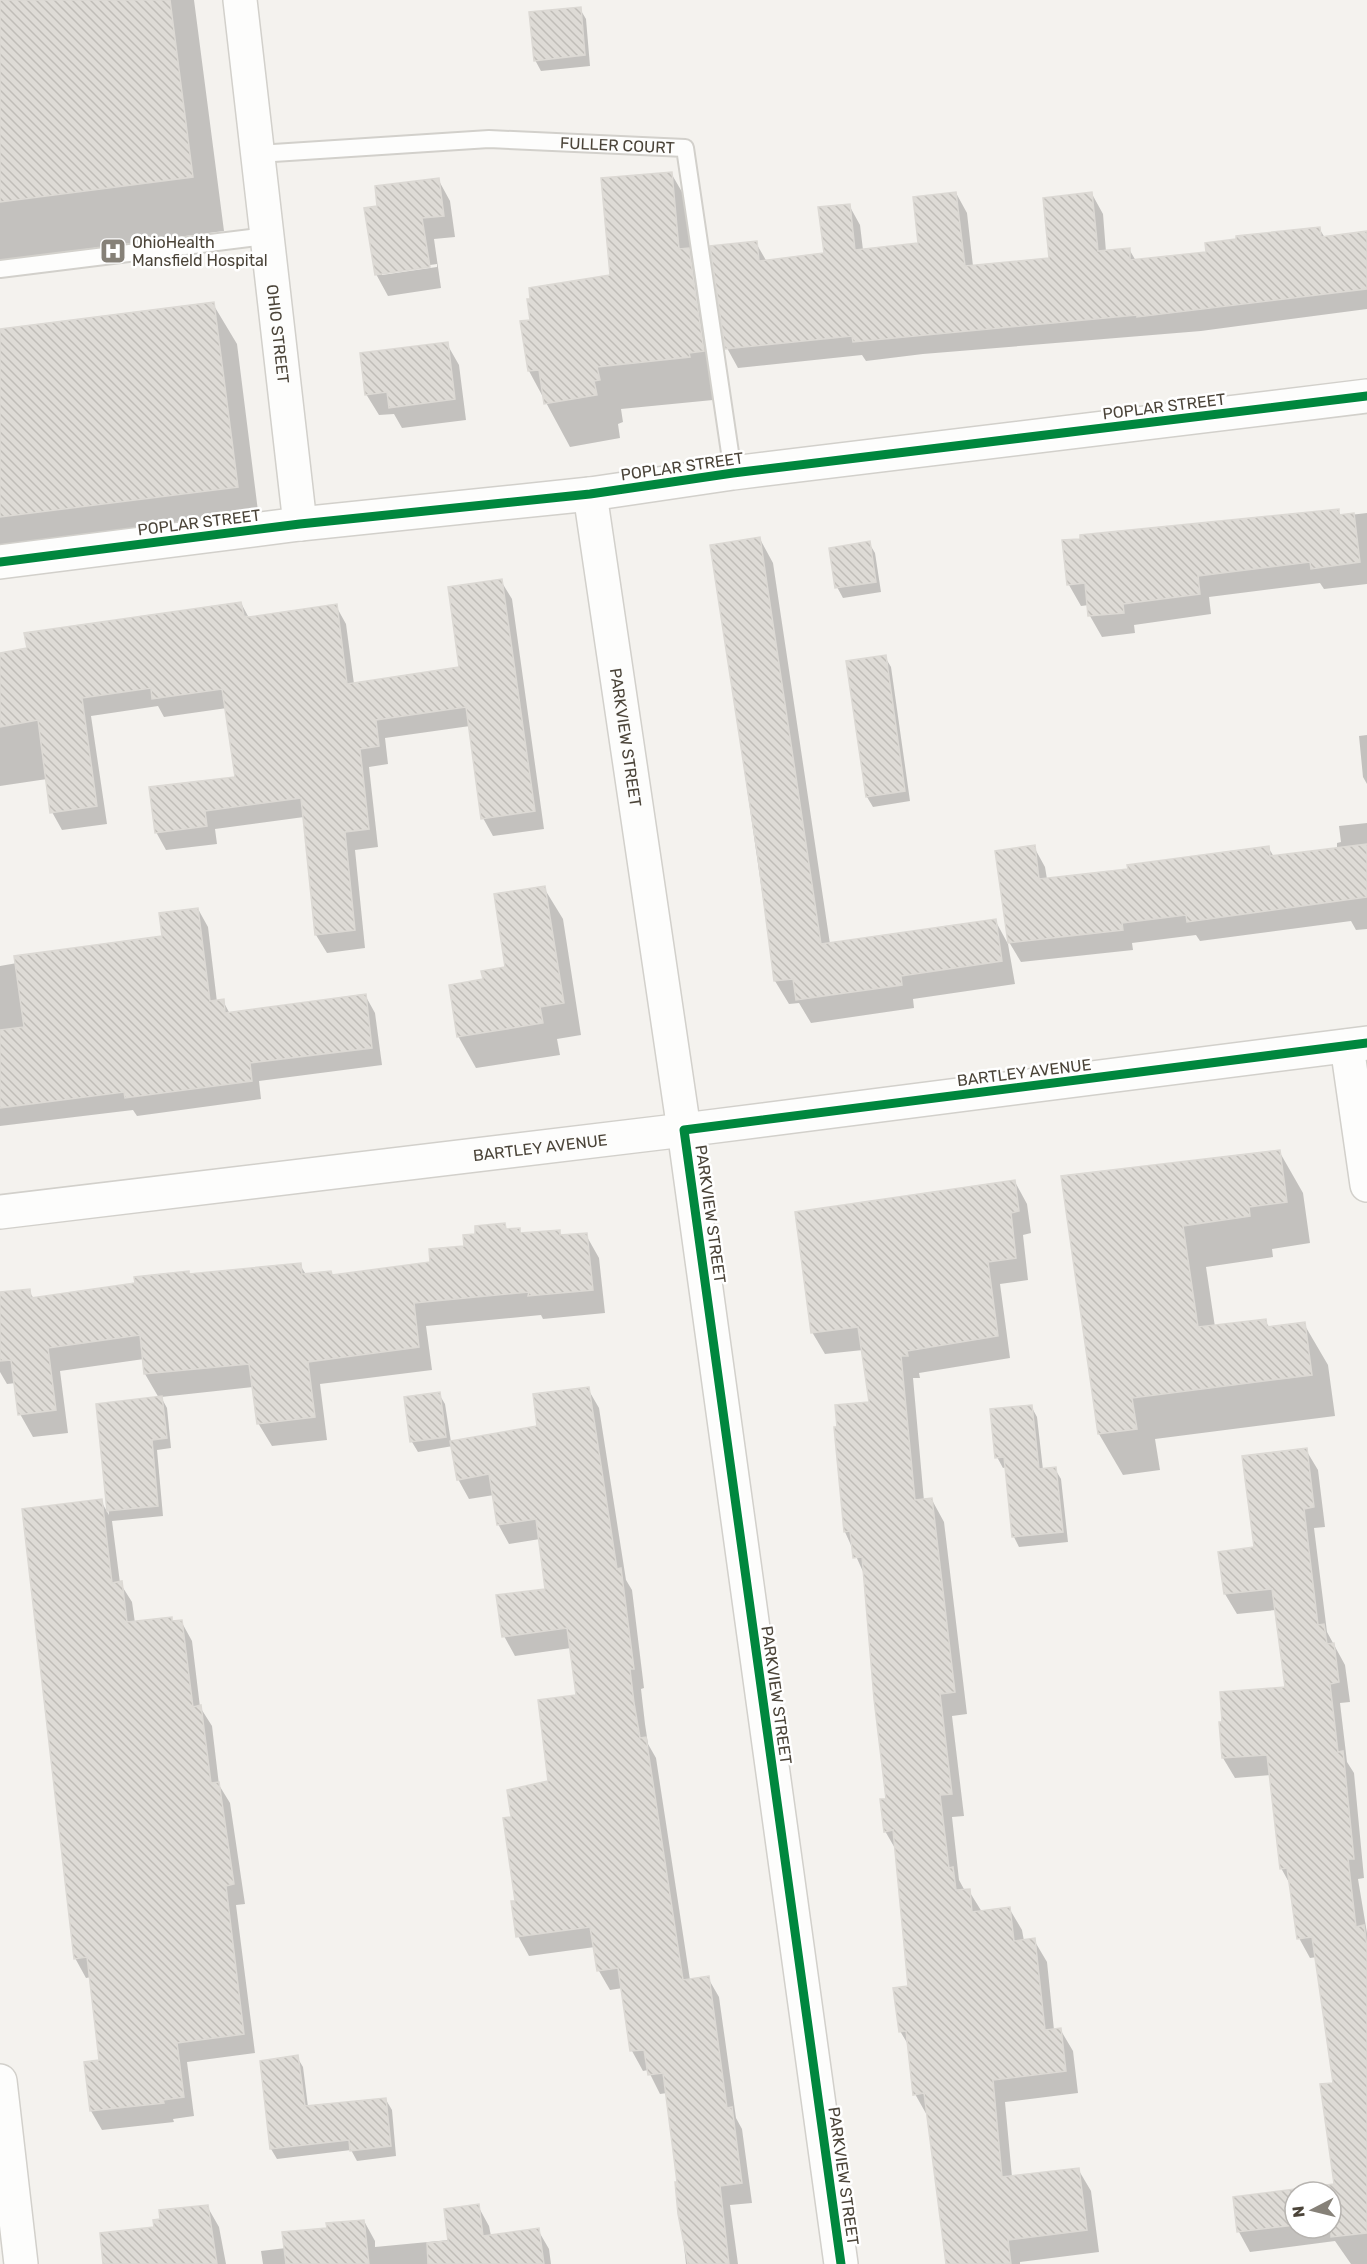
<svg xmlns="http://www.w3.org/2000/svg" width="1367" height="2264" viewBox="0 0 1367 2264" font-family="Rubik,sans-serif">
<defs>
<pattern id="building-back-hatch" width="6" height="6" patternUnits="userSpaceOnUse" patternTransform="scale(1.5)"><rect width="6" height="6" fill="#dedbd6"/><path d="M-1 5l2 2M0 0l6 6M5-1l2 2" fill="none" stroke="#c0bdb8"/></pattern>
</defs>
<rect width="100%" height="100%" fill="#f4f2ee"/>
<path fill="#0003" fill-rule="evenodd" d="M 0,0 L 194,0 L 224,231 L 0,260 Z
M 580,9 L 586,19 L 590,66 L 541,71 L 535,60 Z
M 671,173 L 696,216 L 728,394 L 713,395 L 713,400 L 621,409 L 623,422 L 618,424 L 620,438 L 570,447 L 529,371 L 522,323 L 532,321 L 612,276 Z
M 438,179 L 450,201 L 455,237 L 434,239 L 441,288 L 388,296 L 376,274 L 379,207 ZM 437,264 L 437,267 L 382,275 L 382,272 Z
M 956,193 L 967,213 L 973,266 L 1050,259 L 1092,194 L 1103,214 L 1106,252 L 1129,249 L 1136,261 L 1208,253 L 1319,228 L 1325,238 L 1367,232 L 1367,309 L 1201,331 L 923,354 L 866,361 L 862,355 L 738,368 L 727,348 L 756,243 L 767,262 L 826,255 L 849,205 L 860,225 L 863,250 L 919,244 Z
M 213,304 L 237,344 L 260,527 L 0,559 L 0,330 Z
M 447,344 L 459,365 L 466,420 L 402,428 L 394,414 L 379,415 L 366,394 Z
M 1338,510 L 1341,516 L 1367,513 L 1367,584 L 1324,589 L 1320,583 L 1209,597 L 1211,614 L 1134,625 L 1135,633 L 1102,637 L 1090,616 L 1089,605 L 1081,606 L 1069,585 L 1081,536 Z
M 760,539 L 773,563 L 830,944 L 995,920 L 1008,944 L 1015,984 L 913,999 L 914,1008 L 811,1023 L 799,1003 L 789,1004 L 775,981 L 712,547 Z
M 869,543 L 875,553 L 881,592 L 843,598 L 837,587 Z
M 501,581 L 512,599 L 544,829 L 493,836 L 483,818 L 470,726 L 385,738 L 388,764 L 369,767 L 378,847 L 355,850 L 365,948 L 327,953 L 316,935 L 304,817 L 215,829 L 217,844 L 166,850 L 156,832 L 237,778 L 227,708 L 164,717 L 158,706 L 91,716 L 107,824 L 62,830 L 52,812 L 47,779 L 0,786 L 0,654 L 241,603 L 249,618 L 336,606 L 346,624 L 354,684 L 461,669 Z
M 885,657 L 891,667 L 910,801 L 873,807 L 867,797 Z
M 1367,735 L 1367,784 L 1363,777 L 1359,736 Z
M 1367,823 L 1367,929 L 1356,930 L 1351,921 L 1200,941 L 1196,935 L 1132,943 L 1133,950 L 1021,962 L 1009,942 L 1034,847 L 1045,867 L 1047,879 L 1129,870 L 1268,847 L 1274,857 L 1337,849 L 1337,843 L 1341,842 L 1339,826 Z
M 544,888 L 563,919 L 581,1035 L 557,1039 L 560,1055 L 476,1068 L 458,1036 L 485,980 L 507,968 Z
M 198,909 L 208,927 L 217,1002 L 223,1001 L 230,1014 L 365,995 L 375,1013 L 382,1065 L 259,1081 L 261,1099 L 137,1116 L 133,1110 L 0,1126 L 0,966 L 164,937 Z
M 1279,1151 L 1303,1193 L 1310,1243 L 1272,1249 L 1273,1257 L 1206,1267 L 1215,1327 L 1265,1321 L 1270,1328 L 1304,1324 L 1328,1365 L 1335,1416 L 1155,1439 L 1160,1470 L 1123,1475 L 1099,1434 L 1062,1177 Z
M 1015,1182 L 1027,1204 L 1031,1233 L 1023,1235 L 1028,1280 L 1000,1284 L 1010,1358 L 919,1373 L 920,1378 L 913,1378 L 924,1501 L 932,1500 L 944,1522 L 967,1714 L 952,1716 L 964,1816 L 952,1817 L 959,1880 L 965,1891 L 969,1891 L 982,1912 L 1009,1908 L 1022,1930 L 1024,1941 L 1034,1940 L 1047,1962 L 1054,2030 L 1060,2029 L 1073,2051 L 1078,2093 L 1005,2102 L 1012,2177 L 1078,2169 L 1091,2191 L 1099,2252 L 1020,2262 L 1020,2264 L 947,2264 L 928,2117 L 915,2094 L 909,2046 L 900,2031 L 910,1987 L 896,1850 L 885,1831 L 888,1800 L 865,1576 L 845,1532 L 870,1403 L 863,1350 L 825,1354 L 812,1332 Z
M 504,1225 L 507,1231 L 519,1230 L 522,1234 L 559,1231 L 562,1237 L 586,1235 L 599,1258 L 605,1313 L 543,1319 L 541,1315 L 426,1326 L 432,1370 L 320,1384 L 327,1440 L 272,1446 L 258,1423 L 253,1387 L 161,1397 L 167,1408 L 171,1448 L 157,1450 L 163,1516 L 112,1521 L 120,1583 L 132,1602 L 135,1623 L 171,1618 L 173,1622 L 181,1621 L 192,1641 L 200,1707 L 212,1726 L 219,1785 L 230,1803 L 245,1904 L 236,1905 L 255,2053 L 187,2062 L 194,2116 L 173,2119 L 174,2122 L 102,2130 L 91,2111 L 85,2063 L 101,2061 L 91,1977 L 86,1978 L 75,1958 L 101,1501 L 109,1515 L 97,1406 L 159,1398 L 145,1374 L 144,1359 L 60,1371 L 68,1433 L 33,1437 L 20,1414 L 16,1383 L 7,1384 L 0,1372 L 0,1294 L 29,1291 L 34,1299 L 190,1276 L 300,1265 L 307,1276 L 332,1276 L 432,1264 L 466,1248 L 476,1235 Z
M 588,1389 L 599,1408 L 626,1580 L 632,1590 L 644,1688 L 641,1689 L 645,1724 L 648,1744 L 656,1758 L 690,1980 L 708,1978 L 719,1997 L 736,2118 L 742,2129 L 752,2203 L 730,2205 L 738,2264 L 686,2264 L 667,2093 L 660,2094 L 648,2070 L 643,2071 L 632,2051 L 623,1988 L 610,1990 L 599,1971 L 595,1947 L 529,1956 L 518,1936 L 513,1818 L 550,1782 L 578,1696 L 571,1648 L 515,1656 L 504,1636 L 547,1590 L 540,1539 L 509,1544 L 498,1524 L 494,1495 L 469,1499 L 458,1479 L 453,1446 L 418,1452 L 412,1442 L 439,1394 L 445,1404 L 451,1442 L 539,1428 Z
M 1031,1406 L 1037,1417 L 1043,1470 L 1055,1469 L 1061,1479 L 1068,1542 L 1019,1547 L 1014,1537 L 1006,1467 L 1003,1468 L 997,1457 Z
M 1306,1450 L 1318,1470 L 1325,1527 L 1314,1528 L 1327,1632 L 1345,1665 L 1350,1702 L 1340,1703 L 1347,1762 L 1354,1773 L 1364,1878 L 1358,1879 L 1367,1933 L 1367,2264 L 1351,2264 L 1335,2241 L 1250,2252 L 1239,2232 L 1235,2198 L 1336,2186 L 1335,2084 L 1317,1957 L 1310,1958 L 1299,1938 L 1291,1886 L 1281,1868 L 1271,1775 L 1235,1778 L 1223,1758 L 1221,1724 L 1287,1689 L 1276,1610 L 1237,1614 L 1225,1594 L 1256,1549 ZM 1295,2192 L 1331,2192 L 1331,2228 L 1295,2228 Z
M 297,2057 L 303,2067 L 308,2107 L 386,2100 L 392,2110 L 396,2156 L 357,2161 L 351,2150 L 277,2159 L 271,2149 L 261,2062 Z
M 207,2206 L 219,2227 L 226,2264 L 105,2264 L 156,2228 Z
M 478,2206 L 489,2226 L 491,2236 L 538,2230 L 549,2249 L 551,2264 L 263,2264 L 261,2251 L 286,2248 L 328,2230 L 364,2221 L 375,2241 L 375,2247 L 449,2240 Z"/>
<path fill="url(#building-back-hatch)" stroke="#dcd9d4" stroke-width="1.5" d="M 0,0 L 170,0 L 193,177 L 0,202 Z
M 581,7 L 585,55 L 534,61 L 529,12 Z
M 672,172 L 679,249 L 689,248 L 704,351 L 689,353 L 690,357 L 597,367 L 600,380 L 594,381 L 597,395 L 544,404 L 539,370 L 528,371 L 520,321 L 530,320 L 527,299 L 530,299 L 529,288 L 610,275 L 601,178 Z
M 439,178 L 444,216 L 422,218 L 430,267 L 375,275 L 364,208 L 377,206 L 375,186 Z
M 956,192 L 965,266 L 1049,258 L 1043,198 L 1092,192 L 1098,251 L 1130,248 L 1130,260 L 1206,252 L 1205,243 L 1236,239 L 1236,236 L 1320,227 L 1321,237 L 1367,231 L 1367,289 L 1137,317 L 1137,315 L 853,342 L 852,336 L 725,349 L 710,246 L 757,241 L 759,261 L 824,253 L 818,207 L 850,204 L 855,250 L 918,243 L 913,197 Z
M 214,302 L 238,487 L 0,517 L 0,329 Z
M 448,342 L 455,399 L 389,408 L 387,392 L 365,395 L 360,353 Z
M 1339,509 L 1339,515 L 1354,513 L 1360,562 L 1311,569 L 1310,562 L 1198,576 L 1200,594 L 1123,604 L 1124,613 L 1088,616 L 1085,583 L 1067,585 L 1062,540 L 1080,539 L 1080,535 Z
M 760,537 L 821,944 L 996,919 L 1002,961 L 901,976 L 902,985 L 796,1000 L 793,979 L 774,981 L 758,858 L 710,545 Z
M 870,541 L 876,582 L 835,588 L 829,548 Z
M 502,579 L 535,811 L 481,819 L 466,707 L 376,720 L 379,746 L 360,749 L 369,829 L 345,832 L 355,930 L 315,935 L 301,798 L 205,811 L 207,826 L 155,833 L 149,787 L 235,777 L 222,689 L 152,699 L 151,688 L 82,698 L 97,806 L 50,813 L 38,720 L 0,727 L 0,653 L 27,648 L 24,633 L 241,602 L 244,616 L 249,617 L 337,604 L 347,684 L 459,667 L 448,587 Z
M 886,655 L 905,791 L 866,797 L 846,661 Z
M 1367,844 L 1367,897 L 1187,922 L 1186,915 L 1122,923 L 1123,930 L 1008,943 L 995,851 L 1035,845 L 1039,879 L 1128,869 L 1127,865 L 1269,846 L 1270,856 Z
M 545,886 L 564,1003 L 540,1007 L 543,1023 L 457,1037 L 449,985 L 483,979 L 481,971 L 505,967 L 494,894 Z
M 198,908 L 210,1001 L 224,999 L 225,1013 L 366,994 L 372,1048 L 250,1063 L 252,1081 L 125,1098 L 124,1092 L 0,1108 L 0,1030 L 24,1027 L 14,956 L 162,936 L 159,913 Z
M 1280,1150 L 1287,1202 L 1249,1207 L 1250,1216 L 1183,1226 L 1198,1327 L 1266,1319 L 1267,1327 L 1305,1322 L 1312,1375 L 1132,1398 L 1137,1429 L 1098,1434 L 1061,1176 Z
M 1015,1180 L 1019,1211 L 1011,1213 L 1016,1258 L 988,1262 L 998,1336 L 907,1351 L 908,1356 L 901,1356 L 915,1500 L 932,1498 L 955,1692 L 940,1694 L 952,1794 L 940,1795 L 949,1868 L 953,1867 L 956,1890 L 970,1889 L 972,1912 L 1010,1907 L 1014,1941 L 1035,1938 L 1045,2030 L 1061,2028 L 1066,2071 L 993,2080 L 1002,2177 L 1079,2168 L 1087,2230 L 1008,2240 L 1011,2264 L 946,2264 L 924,2093 L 913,2095 L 906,2031 L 899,2032 L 893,1988 L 908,1986 L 893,1830 L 884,1832 L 880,1799 L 886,1799 L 874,1699 L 862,1557 L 853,1558 L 850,1531 L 844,1532 L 834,1427 L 837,1427 L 835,1405 L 869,1402 L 858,1327 L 811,1333 L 795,1212 Z
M 505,1223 L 506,1229 L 520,1228 L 520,1233 L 560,1230 L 560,1235 L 587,1233 L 593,1290 L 528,1296 L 529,1292 L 414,1303 L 419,1347 L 308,1362 L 315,1417 L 257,1424 L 249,1364 L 144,1374 L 140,1335 L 48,1348 L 56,1410 L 18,1415 L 11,1360 L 0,1361 L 0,1292 L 30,1289 L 31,1298 L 135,1283 L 134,1277 L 189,1271 L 189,1274 L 301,1263 L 302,1274 L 331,1271 L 332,1275 L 430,1262 L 429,1249 L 464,1246 L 463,1235 L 475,1234 L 475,1226 Z
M 589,1387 L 617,1569 L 621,1568 L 634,1669 L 630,1669 L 634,1703 L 640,1738 L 646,1737 L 683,1980 L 709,1976 L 727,2108 L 732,2107 L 742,2183 L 720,2186 L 729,2264 L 688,2264 L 678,2214 L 675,2182 L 677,2182 L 663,2073 L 648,2075 L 644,2050 L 630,2051 L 618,1968 L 597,1971 L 590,1927 L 516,1937 L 511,1901 L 515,1901 L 503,1818 L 511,1817 L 507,1790 L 548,1781 L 538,1700 L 576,1695 L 567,1628 L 502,1637 L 496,1595 L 545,1589 L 536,1519 L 497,1525 L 489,1474 L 457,1480 L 450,1441 L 537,1426 L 533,1394 Z
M 440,1392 L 446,1437 L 410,1442 L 404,1397 Z
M 162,1396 L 167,1438 L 152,1440 L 158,1506 L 107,1511 L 96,1404 Z
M 1032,1405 L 1039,1469 L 1056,1467 L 1063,1532 L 1012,1537 L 1004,1457 L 995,1458 L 990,1409 Z
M 1307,1448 L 1314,1507 L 1304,1509 L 1318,1625 L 1324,1624 L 1327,1644 L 1334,1643 L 1339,1682 L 1330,1684 L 1338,1752 L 1343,1751 L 1354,1859 L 1348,1859 L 1356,1927 L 1364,1925 L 1367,1947 L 1367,2233 L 1331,2237 L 1331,2192 L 1295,2192 L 1295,2225 L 1237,2232 L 1233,2197 L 1334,2184 L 1320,2084 L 1333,2083 L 1312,1937 L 1297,1939 L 1287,1868 L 1280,1869 L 1267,1755 L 1222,1758 L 1219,1722 L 1222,1722 L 1220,1692 L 1285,1687 L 1272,1589 L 1224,1594 L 1218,1552 L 1254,1547 L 1242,1456 Z
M 102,1499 L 112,1583 L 122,1581 L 127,1622 L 172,1617 L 172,1621 L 182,1620 L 193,1707 L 201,1705 L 211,1783 L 219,1782 L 234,1884 L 226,1886 L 244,2034 L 177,2043 L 184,2097 L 163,2100 L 164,2103 L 90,2111 L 84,2062 L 99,2060 L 87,1957 L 74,1959 L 22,1509 Z
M 298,2055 L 305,2106 L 386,2098 L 391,2146 L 350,2151 L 349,2140 L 270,2149 L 260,2061 Z
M 479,2204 L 483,2236 L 539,2228 L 544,2264 L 428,2264 L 427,2243 L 448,2241 L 444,2209 Z
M 208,2205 L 217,2264 L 103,2264 L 100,2233 L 154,2227 L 153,2220 L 160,2219 L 159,2210 Z
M 364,2220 L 369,2264 L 286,2264 L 282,2232 L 327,2228 L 326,2223 Z"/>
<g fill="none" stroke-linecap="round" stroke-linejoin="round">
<g stroke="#d2d0cb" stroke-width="20">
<g id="lane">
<path id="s1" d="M 258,154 L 489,139 L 685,148 L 733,473"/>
<path d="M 0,269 L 266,236"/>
</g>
</g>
<g stroke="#d2d0cb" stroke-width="36">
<g id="street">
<path id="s2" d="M 240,0 L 300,524"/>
<path id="s3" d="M 590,494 L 684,1130 L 841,2264"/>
<path d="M 0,562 L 300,524 L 590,494 L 733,473 L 1367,396"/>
<path d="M 1347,1046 L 1367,1185"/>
<path id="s4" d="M 0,1212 L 684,1130 L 1367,1043"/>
<path d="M 0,2081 L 21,2264"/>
</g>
</g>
<use href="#lane" stroke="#fdfdfc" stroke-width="16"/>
<use href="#street" stroke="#fdfdfc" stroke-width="33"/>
<g stroke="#fff" stroke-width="13">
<path id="cycleway" d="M 0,562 L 300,524 L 590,494 L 733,473 L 1367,396
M 841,2264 L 684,1130 L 1367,1043"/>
</g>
<use href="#cycleway" stroke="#00873e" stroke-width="9"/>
</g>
<defs>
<g id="hospital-square" transform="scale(1.35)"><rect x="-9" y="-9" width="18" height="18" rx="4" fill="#868178" stroke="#fff"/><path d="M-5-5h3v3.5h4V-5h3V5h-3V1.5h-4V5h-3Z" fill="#fff"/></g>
</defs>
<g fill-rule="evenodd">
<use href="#hospital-square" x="113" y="251"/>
</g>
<g text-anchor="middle" stroke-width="5" stroke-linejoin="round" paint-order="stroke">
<g font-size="16" fill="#4b4439" stroke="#fff">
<text dy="6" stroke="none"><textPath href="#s1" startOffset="360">FULLER COURT</textPath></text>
<text dy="6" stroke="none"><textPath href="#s2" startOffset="336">OHIO STREET</textPath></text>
<text transform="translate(1164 406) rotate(-7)" y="6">POPLAR STREET</text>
<text transform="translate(682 466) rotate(-8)" y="6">POPLAR STREET</text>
<text transform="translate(199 522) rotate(-7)" y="6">POPLAR STREET</text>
<text dy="6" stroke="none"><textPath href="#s3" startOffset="246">PARKVIEW STREET</textPath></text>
<text transform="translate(1024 1072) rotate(-7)" y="6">BARTLEY AVENUE</text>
<text dy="6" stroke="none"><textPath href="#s4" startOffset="544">BARTLEY AVENUE</textPath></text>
<text transform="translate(711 1214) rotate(82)" y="6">PARKVIEW STREET</text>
<text transform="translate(777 1695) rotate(82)" y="6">PARKVIEW STREET</text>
<text transform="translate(844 2176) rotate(82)" y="6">PARKVIEW STREET</text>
</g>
<g font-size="16" fill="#4b4439" stroke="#fff" text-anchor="start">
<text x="132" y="248">OhioHealth<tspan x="132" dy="18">Mansfield Hospital</tspan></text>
</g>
</g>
<g transform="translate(1313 2210) rotate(263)"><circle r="28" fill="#ffffff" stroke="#b7b4b0" stroke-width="1.5"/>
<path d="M0-4.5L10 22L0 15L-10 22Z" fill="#868178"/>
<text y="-9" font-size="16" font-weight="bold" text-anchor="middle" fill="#4b4439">N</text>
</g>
</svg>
